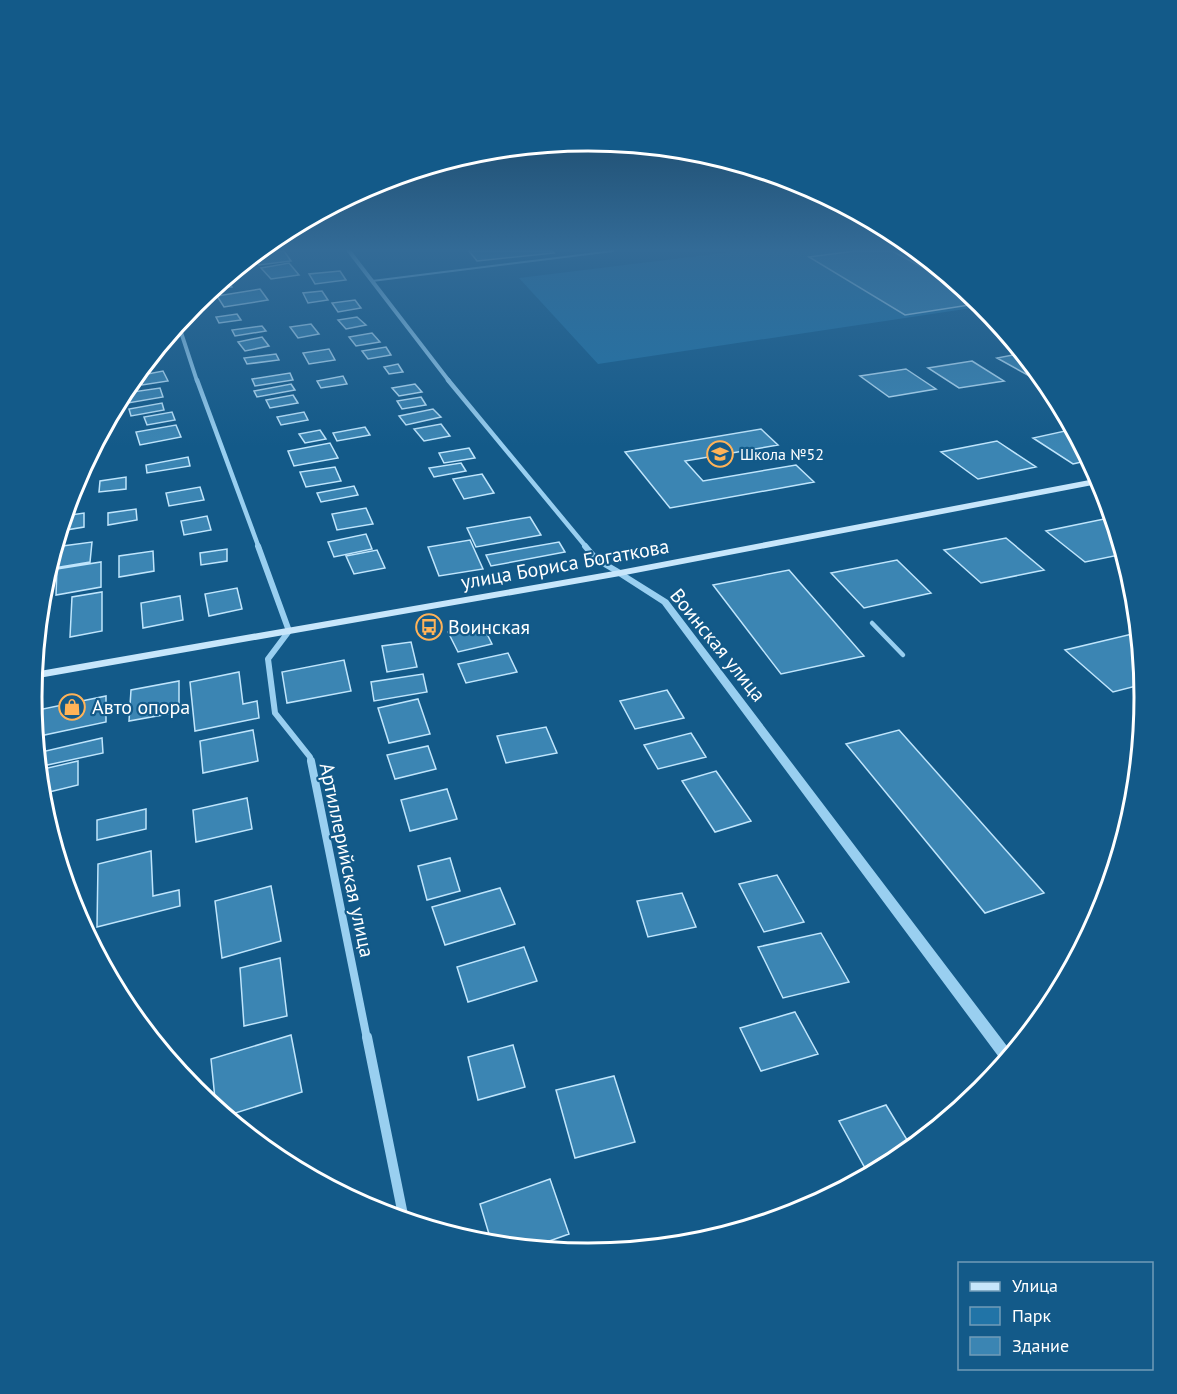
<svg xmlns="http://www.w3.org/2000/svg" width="1177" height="1394" viewBox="0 0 1177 1394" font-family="'PT Sans',sans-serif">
<rect width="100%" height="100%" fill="#135a89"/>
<path fill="#2174a7" d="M 739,251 L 911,251 L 934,264 L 985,306 L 598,364 L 519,278 Z"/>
<path fill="#3b85b3" stroke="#bfe5fc" stroke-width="1.5" d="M 284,251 L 291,261 L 259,265 L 253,255 Z
M 469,251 L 552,251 L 554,253 L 477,261 Z
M 855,251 L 892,251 L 931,272 L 937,271 L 955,281 L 982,303 L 905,315 L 809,257 Z
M 289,263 L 299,275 L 271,279 L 261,268 Z
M 340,271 L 346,280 L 315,284 L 309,274 Z
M 228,280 L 232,287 L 210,290 L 221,281 Z
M 260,289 L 268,300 L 224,307 L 217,296 Z
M 322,291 L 328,300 L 308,303 L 303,293 Z
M 355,300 L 361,308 L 338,312 L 332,303 Z
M 237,314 L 241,320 L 219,323 L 216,317 Z
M 357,317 L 366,325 L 346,329 L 338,320 Z
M 311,324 L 319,334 L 298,338 L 290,327 Z
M 262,326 L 266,331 L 235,336 L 232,330 Z
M 372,333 L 380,342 L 356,346 L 349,337 Z
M 262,337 L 269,346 L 245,351 L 238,342 Z
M 386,347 L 391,355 L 368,359 L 362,351 Z
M 329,349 L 335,360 L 309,364 L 303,353 Z
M 1023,353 L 1042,376 L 1033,378 L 997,358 Z
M 276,354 L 279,360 L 247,364 L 244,358 Z
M 972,361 L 1004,381 L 959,388 L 928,368 Z
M 398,364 L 403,372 L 389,374 L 384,367 Z
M 906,369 L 936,389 L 889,397 L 860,376 Z
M 163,371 L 168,381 L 142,385 L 137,376 Z
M 290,373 L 293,380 L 255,386 L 252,379 Z
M 343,376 L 347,384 L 321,388 L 317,381 Z
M 291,384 L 295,390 L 257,397 L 254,391 Z
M 415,384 L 422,392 L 399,396 L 392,388 Z
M 160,388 L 163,397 L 128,403 L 125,393 Z
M 293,395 L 298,403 L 270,408 L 266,400 Z
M 421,397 L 426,405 L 402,409 L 397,401 Z
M 162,403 L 164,410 L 131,416 L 129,409 Z
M 433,409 L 441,417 L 406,425 L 399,416 Z
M 172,412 L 175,420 L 147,425 L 144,417 Z
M 304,412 L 308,420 L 281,425 L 277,417 Z
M 441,424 L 450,436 L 424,441 L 414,429 Z
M 176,425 L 181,437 L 140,445 L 136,432 Z
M 365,427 L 370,435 L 337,441 L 333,433 Z
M 761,429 L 778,445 L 685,461 L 703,481 L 796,465 L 814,482 L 670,508 L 625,452 Z
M 1074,429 L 1090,460 L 1073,464 L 1033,438 Z
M 320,430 L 326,439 L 305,443 L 299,434 Z
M 997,441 L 1036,467 L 978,479 L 941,452 Z
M 330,443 L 338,458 L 294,466 L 288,451 Z
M 469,448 L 475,458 L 444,463 L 439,453 Z
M 188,457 L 190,466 L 147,473 L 146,465 Z
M 461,463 L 466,471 L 434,477 L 429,468 Z
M 335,467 L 341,481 L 306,487 L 300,472 Z
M 482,474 L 494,493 L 464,499 L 453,479 Z
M 126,477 L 126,489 L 99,492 L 100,481 Z
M 354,486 L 358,495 L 321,502 L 317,493 Z
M 200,487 L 204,500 L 169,506 L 166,493 Z
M 366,508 L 373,524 L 337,530 L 332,514 Z
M 136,509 L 137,520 L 108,525 L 108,513 Z
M 84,513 L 84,527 L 60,531 L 64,516 Z
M 207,516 L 211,530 L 184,535 L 181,521 Z
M 530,517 L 541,535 L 476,547 L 467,528 Z
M 1104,519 L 1117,528 L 1124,554 L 1085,562 L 1046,531 Z
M 366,534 L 372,549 L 334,557 L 328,542 Z
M 1006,538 L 1044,570 L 981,583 L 944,550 Z
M 470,540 L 483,569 L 439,576 L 428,547 Z
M 92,542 L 90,562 L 48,569 L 55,547 Z
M 559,542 L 565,552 L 491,566 L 486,555 Z
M 227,549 L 227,561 L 201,565 L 200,553 Z
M 377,550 L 385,568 L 354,574 L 346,556 Z
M 153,551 L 154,571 L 119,577 L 119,556 Z
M 897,560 L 931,593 L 864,608 L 831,573 Z
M 101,562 L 101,587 L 56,595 L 57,569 Z
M 789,570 L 864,656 L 781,674 L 713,585 Z
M 237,588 L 242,609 L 209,616 L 205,594 Z
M 102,592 L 102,631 L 70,637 L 72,597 Z
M 180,596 L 183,620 L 143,628 L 141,603 Z
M 45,612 L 43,633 L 38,634 L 40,613 Z
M 482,624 L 492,644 L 458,652 L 448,632 Z
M 1132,634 L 1140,640 L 1144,684 L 1113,692 L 1065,650 Z
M 411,642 L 417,667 L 387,672 L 382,646 Z
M 508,653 L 517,672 L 466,683 L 458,664 Z
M 344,660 L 351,691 L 287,703 L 282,672 Z
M 239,672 L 243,704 L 257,701 L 259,718 L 195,731 L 190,682 Z
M 423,674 L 427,692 L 374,701 L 371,682 Z
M 179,681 L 179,712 L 129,721 L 131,690 Z
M 667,690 L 684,718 L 635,729 L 620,701 Z
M 106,696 L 106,722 L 35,737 L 33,711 Z
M 418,699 L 430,734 L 389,743 L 378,708 Z
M 546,727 L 557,753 L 506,763 L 497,736 Z
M 253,730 L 258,761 L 203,773 L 200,741 Z
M 899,730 L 1044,893 L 985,913 L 846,744 Z
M 691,733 L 706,757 L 658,769 L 644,745 Z
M 102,738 L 103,753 L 38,767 L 37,753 Z
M 428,746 L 436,769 L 395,779 L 387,755 Z
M 78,761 L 78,785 L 41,794 L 39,770 Z
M 716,771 L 751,821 L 715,832 L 682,781 Z
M 447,789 L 457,819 L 410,831 L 401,800 Z
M 247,798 L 252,829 L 196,842 L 193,810 Z
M 146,809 L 146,829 L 97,840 L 97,820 Z
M 151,851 L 153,896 L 179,890 L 180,906 L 97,927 L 98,864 Z
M 450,858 L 460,891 L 427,900 L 418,866 Z
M 777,875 L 804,922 L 764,932 L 739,884 Z
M 271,886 L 281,941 L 222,958 L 215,901 Z
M 500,888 L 515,924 L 445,945 L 432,907 Z
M 682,893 L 696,927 L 648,937 L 637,901 Z
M 821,933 L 849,982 L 783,998 L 758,947 Z
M 524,947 L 537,981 L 468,1002 L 457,967 Z
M 280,958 L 287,1016 L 244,1026 L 240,968 Z
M 795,1012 L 818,1054 L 761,1071 L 740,1028 Z
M 291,1035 L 302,1092 L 226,1116 L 216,1109 L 211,1059 Z
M 513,1045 L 525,1087 L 478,1100 L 468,1057 Z
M 614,1076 L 635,1142 L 575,1158 L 556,1090 Z
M 886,1105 L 912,1148 L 905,1154 L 865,1168 L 839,1121 Z
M 550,1179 L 569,1234 L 530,1248 L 492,1244 L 480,1204 Z"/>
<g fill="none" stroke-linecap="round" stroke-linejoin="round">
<path stroke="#99cff0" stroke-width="2" d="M 372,281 L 613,251"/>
<path stroke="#99cff0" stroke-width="4.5" d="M 872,623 L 903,655"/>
<path stroke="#99cff0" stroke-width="4" d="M 349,251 L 449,381
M 178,323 L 197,381"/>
<path stroke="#99cff0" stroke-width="4.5" d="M 197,380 L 259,548
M 448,380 L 587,548"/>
<path stroke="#99cff0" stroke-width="6" d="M 258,546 L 289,631 L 268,659 L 275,713 L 310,757 L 311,763
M 585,546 L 596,559 L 620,573"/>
<path stroke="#99cff0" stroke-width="8" d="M 311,761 L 367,1039"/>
<path stroke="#99cff0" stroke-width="10" d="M 367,1037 L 404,1220"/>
<path fill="#99cff0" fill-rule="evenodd" d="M 620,570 L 668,600 L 1013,1054 L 1004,1064 L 662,604 L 617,575 L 615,573 Z"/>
<path fill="#c7e6fb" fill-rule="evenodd" d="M 1100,478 L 1103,483 L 620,576 L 33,679 L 34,672 L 620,570 Z"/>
</g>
<linearGradient id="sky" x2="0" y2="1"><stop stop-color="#0a324b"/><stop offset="0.56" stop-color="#336b97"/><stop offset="1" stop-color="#336b97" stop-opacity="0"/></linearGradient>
<rect width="1177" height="446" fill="url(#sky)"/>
<defs>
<g id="school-ring" transform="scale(1.35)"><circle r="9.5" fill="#135a89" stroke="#ffb358" stroke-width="1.5"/><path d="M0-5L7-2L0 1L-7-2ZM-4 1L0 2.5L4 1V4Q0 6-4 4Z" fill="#ffb358"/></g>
<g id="bus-ring" transform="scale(1.35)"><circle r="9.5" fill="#135a89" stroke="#ffb358" stroke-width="1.5"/><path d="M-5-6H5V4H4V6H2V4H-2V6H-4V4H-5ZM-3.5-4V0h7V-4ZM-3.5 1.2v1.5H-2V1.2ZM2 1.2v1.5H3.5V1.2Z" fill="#ffb358"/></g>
<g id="shop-ring" transform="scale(1.35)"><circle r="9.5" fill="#135a89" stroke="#ffb358" stroke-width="1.5"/><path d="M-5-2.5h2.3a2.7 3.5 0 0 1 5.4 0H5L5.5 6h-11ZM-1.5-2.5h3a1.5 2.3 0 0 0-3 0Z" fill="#ffb358"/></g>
</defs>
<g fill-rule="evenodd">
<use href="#school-ring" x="720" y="454"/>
<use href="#bus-ring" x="429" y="627"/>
<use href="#shop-ring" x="72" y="707"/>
</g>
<g text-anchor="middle" stroke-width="4.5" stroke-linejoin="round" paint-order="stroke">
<g font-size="16" fill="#fff" stroke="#135a89" text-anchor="start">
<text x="740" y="460">Школа №52</text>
</g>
<g font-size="20" fill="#fff" stroke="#135a89">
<text transform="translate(565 564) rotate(-10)" y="7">улица Бориса Богаткова</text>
<text transform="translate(718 645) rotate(51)" y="7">Воинская улица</text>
<text transform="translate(347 860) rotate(78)" y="7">Артиллерийская улица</text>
</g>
<g font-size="20" fill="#fff" stroke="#135a89" text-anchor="start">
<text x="448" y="634">Воинская</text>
<text x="92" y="714">Авто опора</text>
</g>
</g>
<path d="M0 0H1177V1394H0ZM42 697a546 546 0 1 1 1092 0a546 546 0 1 1-1092 0Z" fill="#135a89" fill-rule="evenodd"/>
<path fill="none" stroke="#fff" stroke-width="3" d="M42 697a546 546 0 1 1 1092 0a546 546 0 1 1-1092 0Z"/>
<rect x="958" y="1262" width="195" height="108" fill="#135a89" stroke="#719cb8" stroke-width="1.5"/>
<rect x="970" y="1282" width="30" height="9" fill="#c7e6fb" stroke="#719cb8" stroke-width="1.5"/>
<text x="1012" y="1292" font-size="18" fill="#ffffff">Улица</text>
<rect x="970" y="1307" width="30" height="18" fill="#2174a7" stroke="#719cb8" stroke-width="1.5"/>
<text x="1012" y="1322" font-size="18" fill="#ffffff">Парк</text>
<rect x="970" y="1337" width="30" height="18" fill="#3b85b3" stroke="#719cb8" stroke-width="1.5"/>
<text x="1012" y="1352" font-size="18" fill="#ffffff">Здание</text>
</svg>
